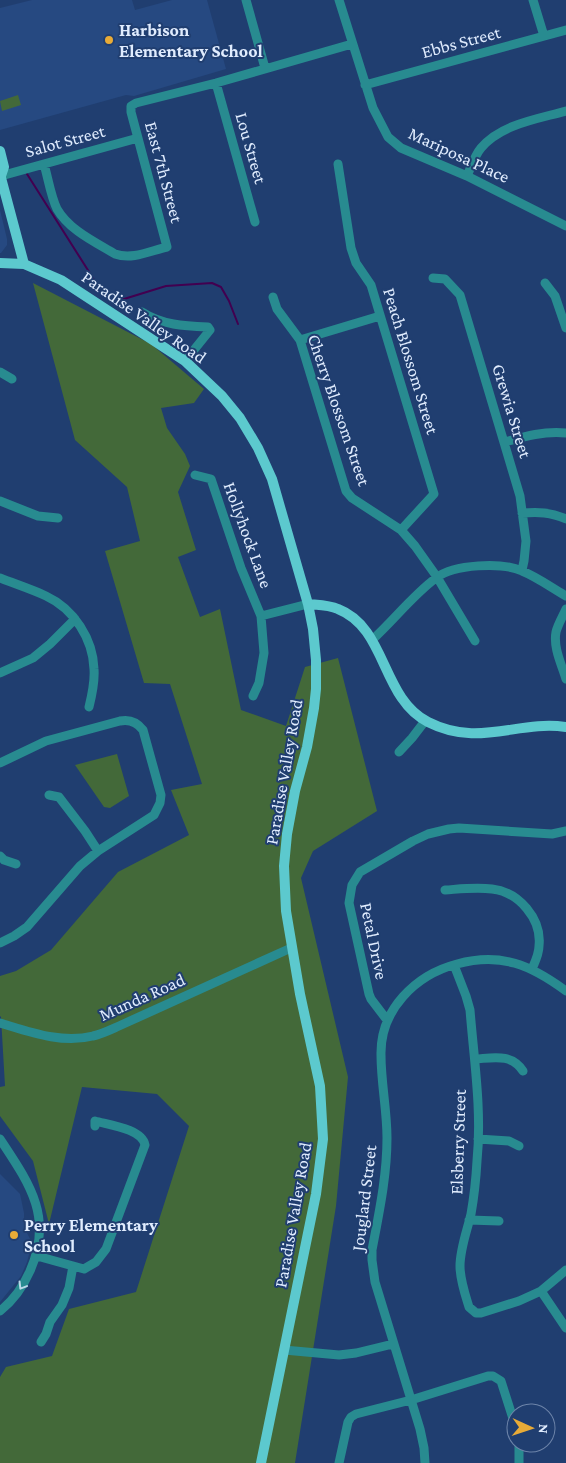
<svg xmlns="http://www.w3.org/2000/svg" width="566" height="1463" viewBox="0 0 566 1463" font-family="'Crimson Pro',serif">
<rect width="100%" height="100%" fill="#203e70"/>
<path fill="#264981" d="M 32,0 L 132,0 L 135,10 L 172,0 L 207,0 L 226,69 L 134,96 L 126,95 L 0,130 L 0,8 Z
M 0,210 L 7,239 L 7,245 L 1,253 L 0,253 Z
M 0,1174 L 20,1194 L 24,1213 L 24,1227 L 32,1243 L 27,1262 L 21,1276 L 0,1302 Z"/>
<path fill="#436939" d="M 18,95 L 21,105 L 2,111 L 0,101 Z
M 33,283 L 151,344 L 204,389 L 194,403 L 161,408 L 167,428 L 185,454 L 190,466 L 178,492 L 196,550 L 178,557 L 200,617 L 220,609 L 241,710 L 286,726 L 305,667 L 338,658 L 377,811 L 313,851 L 301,878 L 348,1077 L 336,1206 L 295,1463 L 0,1463 L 0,1377 L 6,1367 L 52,1356 L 69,1309 L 136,1292 L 189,1126 L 157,1094 L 82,1087 L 49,1224 L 33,1161 L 0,1116 L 0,1087 L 5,1086 L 1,1017 L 0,1016 L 0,976 L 16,971 L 51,950 L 118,872 L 189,835 L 171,790 L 202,784 L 170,684 L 144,683 L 105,551 L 140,541 L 127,487 L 75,440 Z
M 117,754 L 129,796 L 110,808 L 104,807 L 75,765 Z"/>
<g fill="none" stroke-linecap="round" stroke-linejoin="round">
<path stroke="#420050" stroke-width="2" d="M 27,174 L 98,286 L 116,298 L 124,299 L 166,286 L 212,283 L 221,287 L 229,301 L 238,324"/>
<path stroke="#288b90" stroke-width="9" d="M 246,0 L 265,68
M 339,0 L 373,108 L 388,137 L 401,148 L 467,176 L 566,226
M 533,0 L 544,36
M 216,83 L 255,222
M 365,85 L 566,30
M 44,164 C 48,178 51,197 57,209 C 69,230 95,242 115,254 C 132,260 150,251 167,247 L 131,112 L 131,106 L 136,103 L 216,83 L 352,44
M 338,164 L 351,248 L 356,263 L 371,285 L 434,494 L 401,530
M 1,176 L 138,138
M 467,176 C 471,167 475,155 481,148 C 501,124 538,119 566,111
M 433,278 L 445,279 L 460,295 L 520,496 L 526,541 L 524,561 L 522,570
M 545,283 L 555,296 L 566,328
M 273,297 L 277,309 L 300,340 L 346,491 L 352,498 L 401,530 L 415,546 L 437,577 L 475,641
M 142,312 C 162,325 184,326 208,327 L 210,330 L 185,361
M 300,340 L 380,316
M 0,372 L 12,379
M 505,442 C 526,436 544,431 566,433
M 195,475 L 211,479 L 241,568 L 261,616 L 264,653 L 259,683 L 253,696
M 0,501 L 38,516 L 58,518
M 522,513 C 539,512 550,512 566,519
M 0,578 C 15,584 31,589 46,596 C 74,609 93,639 94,669 C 95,682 92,695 89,707
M 566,609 C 563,616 558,624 556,632 C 553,648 562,665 566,679
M 261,616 L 308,604
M 372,640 C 393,621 413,595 436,578 C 454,564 502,562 522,571 C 537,577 552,588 566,596
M 0,673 L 33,658 L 50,644 L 75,619
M 399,752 L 412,738 L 425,721
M 0,763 L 46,741 L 120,721 C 130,719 137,722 143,730 L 161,795 L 160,803 L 154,815 L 98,851 L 80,866 L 27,927 L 14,936 L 0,943
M 49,795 L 59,797 L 85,831 L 98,851
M 0,856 L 4,860 L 16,864
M 445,890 C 460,889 476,887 492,889 C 519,892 542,919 539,946 C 539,954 535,962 532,969
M 454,965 L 466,996 L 470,1010 C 474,1060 482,1111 477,1161 C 476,1179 474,1197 471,1214 C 467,1231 460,1249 460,1266 C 460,1280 465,1294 469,1307 L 476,1313 L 481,1313 L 519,1301 L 541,1291 L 566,1270
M 387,1020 L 371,999 L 369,994 L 349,903 L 352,885 L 360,872 L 413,841 L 428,834 L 449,829 L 459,828 L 552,834 L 566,831
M 0,1023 C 30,1032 62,1044 93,1036 C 102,1034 110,1030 119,1026 L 291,948
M 475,1059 C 493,1058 511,1053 523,1071
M 0,1139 C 29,1183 54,1217 30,1271 C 23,1287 14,1300 0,1311
M 478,1139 L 509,1141 L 519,1146
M 469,1220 L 499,1221
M 37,1256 L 84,1269 L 96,1262 L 106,1249 L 145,1145 C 142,1129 110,1125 95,1121 L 95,1126
M 541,1291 L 566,1328
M 41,1342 L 46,1334 L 50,1322 L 62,1305 L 69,1288 L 73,1266
M 284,1350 L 339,1355 L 356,1353 L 393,1344
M 519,1443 L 519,1463
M 339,1463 L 348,1422 L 351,1417 L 356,1414 L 411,1400 L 488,1376 L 493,1376 L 501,1381 L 516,1428
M 425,1463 L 424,1448 L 420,1429 L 375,1282 L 372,1260 L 372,1250 C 379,1213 387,1176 387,1138 C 387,1110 381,1083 381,1055 C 380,1010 415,975 457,964 C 501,952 531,965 566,991"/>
<path stroke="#5cc9ce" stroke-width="10" d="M 0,151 L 4,167 L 1,176
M 0,174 L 24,264
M 0,263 L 24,264 L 61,280 L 185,361 L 222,396 L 240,418 L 258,448 L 272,479 L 308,604 L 313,629 L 316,660 L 316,689 L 314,708 L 307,747 L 295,791 L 287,834 L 284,866 L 286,911 L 300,994 L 320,1086 L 323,1139 L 316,1194 L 261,1463
M 308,604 C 318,605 329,605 338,609 C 387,628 381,698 428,722 C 479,748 517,720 566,727"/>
</g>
<defs><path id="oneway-chevron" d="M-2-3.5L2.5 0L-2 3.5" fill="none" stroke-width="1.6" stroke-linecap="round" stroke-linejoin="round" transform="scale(1.25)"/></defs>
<use stroke="#bbd9e8" href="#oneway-chevron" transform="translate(22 1286) rotate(121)"/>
<g fill="#e8ab37" stroke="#203e70" stroke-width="2">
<circle cx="109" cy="40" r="5"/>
<circle cx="14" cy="1235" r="5"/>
</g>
<g text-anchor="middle" stroke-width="4" stroke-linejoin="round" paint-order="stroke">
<g font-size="18" font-weight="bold" fill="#e0ecfe" stroke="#203e70" text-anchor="start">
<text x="119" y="36">Harbison<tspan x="119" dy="21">Elementary School</tspan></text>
<text x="24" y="1231">Perry Elementary<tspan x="24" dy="21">School</tspan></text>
</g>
<g font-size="18" fill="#e0ecfe" stroke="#203e70">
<text transform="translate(461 42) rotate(-15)" y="6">Ebbs Street</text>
<text transform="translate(65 141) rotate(-15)" y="6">Salot Street</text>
<text transform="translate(251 148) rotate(74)" y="6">Lou Street</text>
<text transform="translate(459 155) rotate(25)" y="6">Mariposa Place</text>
<text transform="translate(164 172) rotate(75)" y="6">East 7th Street</text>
<text transform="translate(144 317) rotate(35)" y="6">Paradise Valley Road</text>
<text transform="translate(411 361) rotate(73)" y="6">Peach Blossom Street</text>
<text transform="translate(339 410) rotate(71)" y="6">Cherry Blossom Street</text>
<text transform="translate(512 411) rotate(73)" y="6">Grewia Street</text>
<text transform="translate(248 535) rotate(70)" y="6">Hollyhock Lane</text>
<text transform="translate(284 772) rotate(-80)" y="6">Paradise Valley Road</text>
<text transform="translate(374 941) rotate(78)" y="6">Petal Drive</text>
<text transform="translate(142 997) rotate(-24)" y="6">Munda Road</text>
<text transform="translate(458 1142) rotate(-88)" y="6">Elsberry Street</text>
<text transform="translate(364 1198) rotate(-83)" y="6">Jouglard Street</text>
<text transform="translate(293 1215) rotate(-80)" y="6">Paradise Valley Road</text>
</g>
</g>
<g transform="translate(531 1428) rotate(93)"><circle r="24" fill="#203e70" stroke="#6d84a9"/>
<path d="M0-4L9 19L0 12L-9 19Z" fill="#e8ab37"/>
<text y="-8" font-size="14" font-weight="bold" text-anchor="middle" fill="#e0ecfe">N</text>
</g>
</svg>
